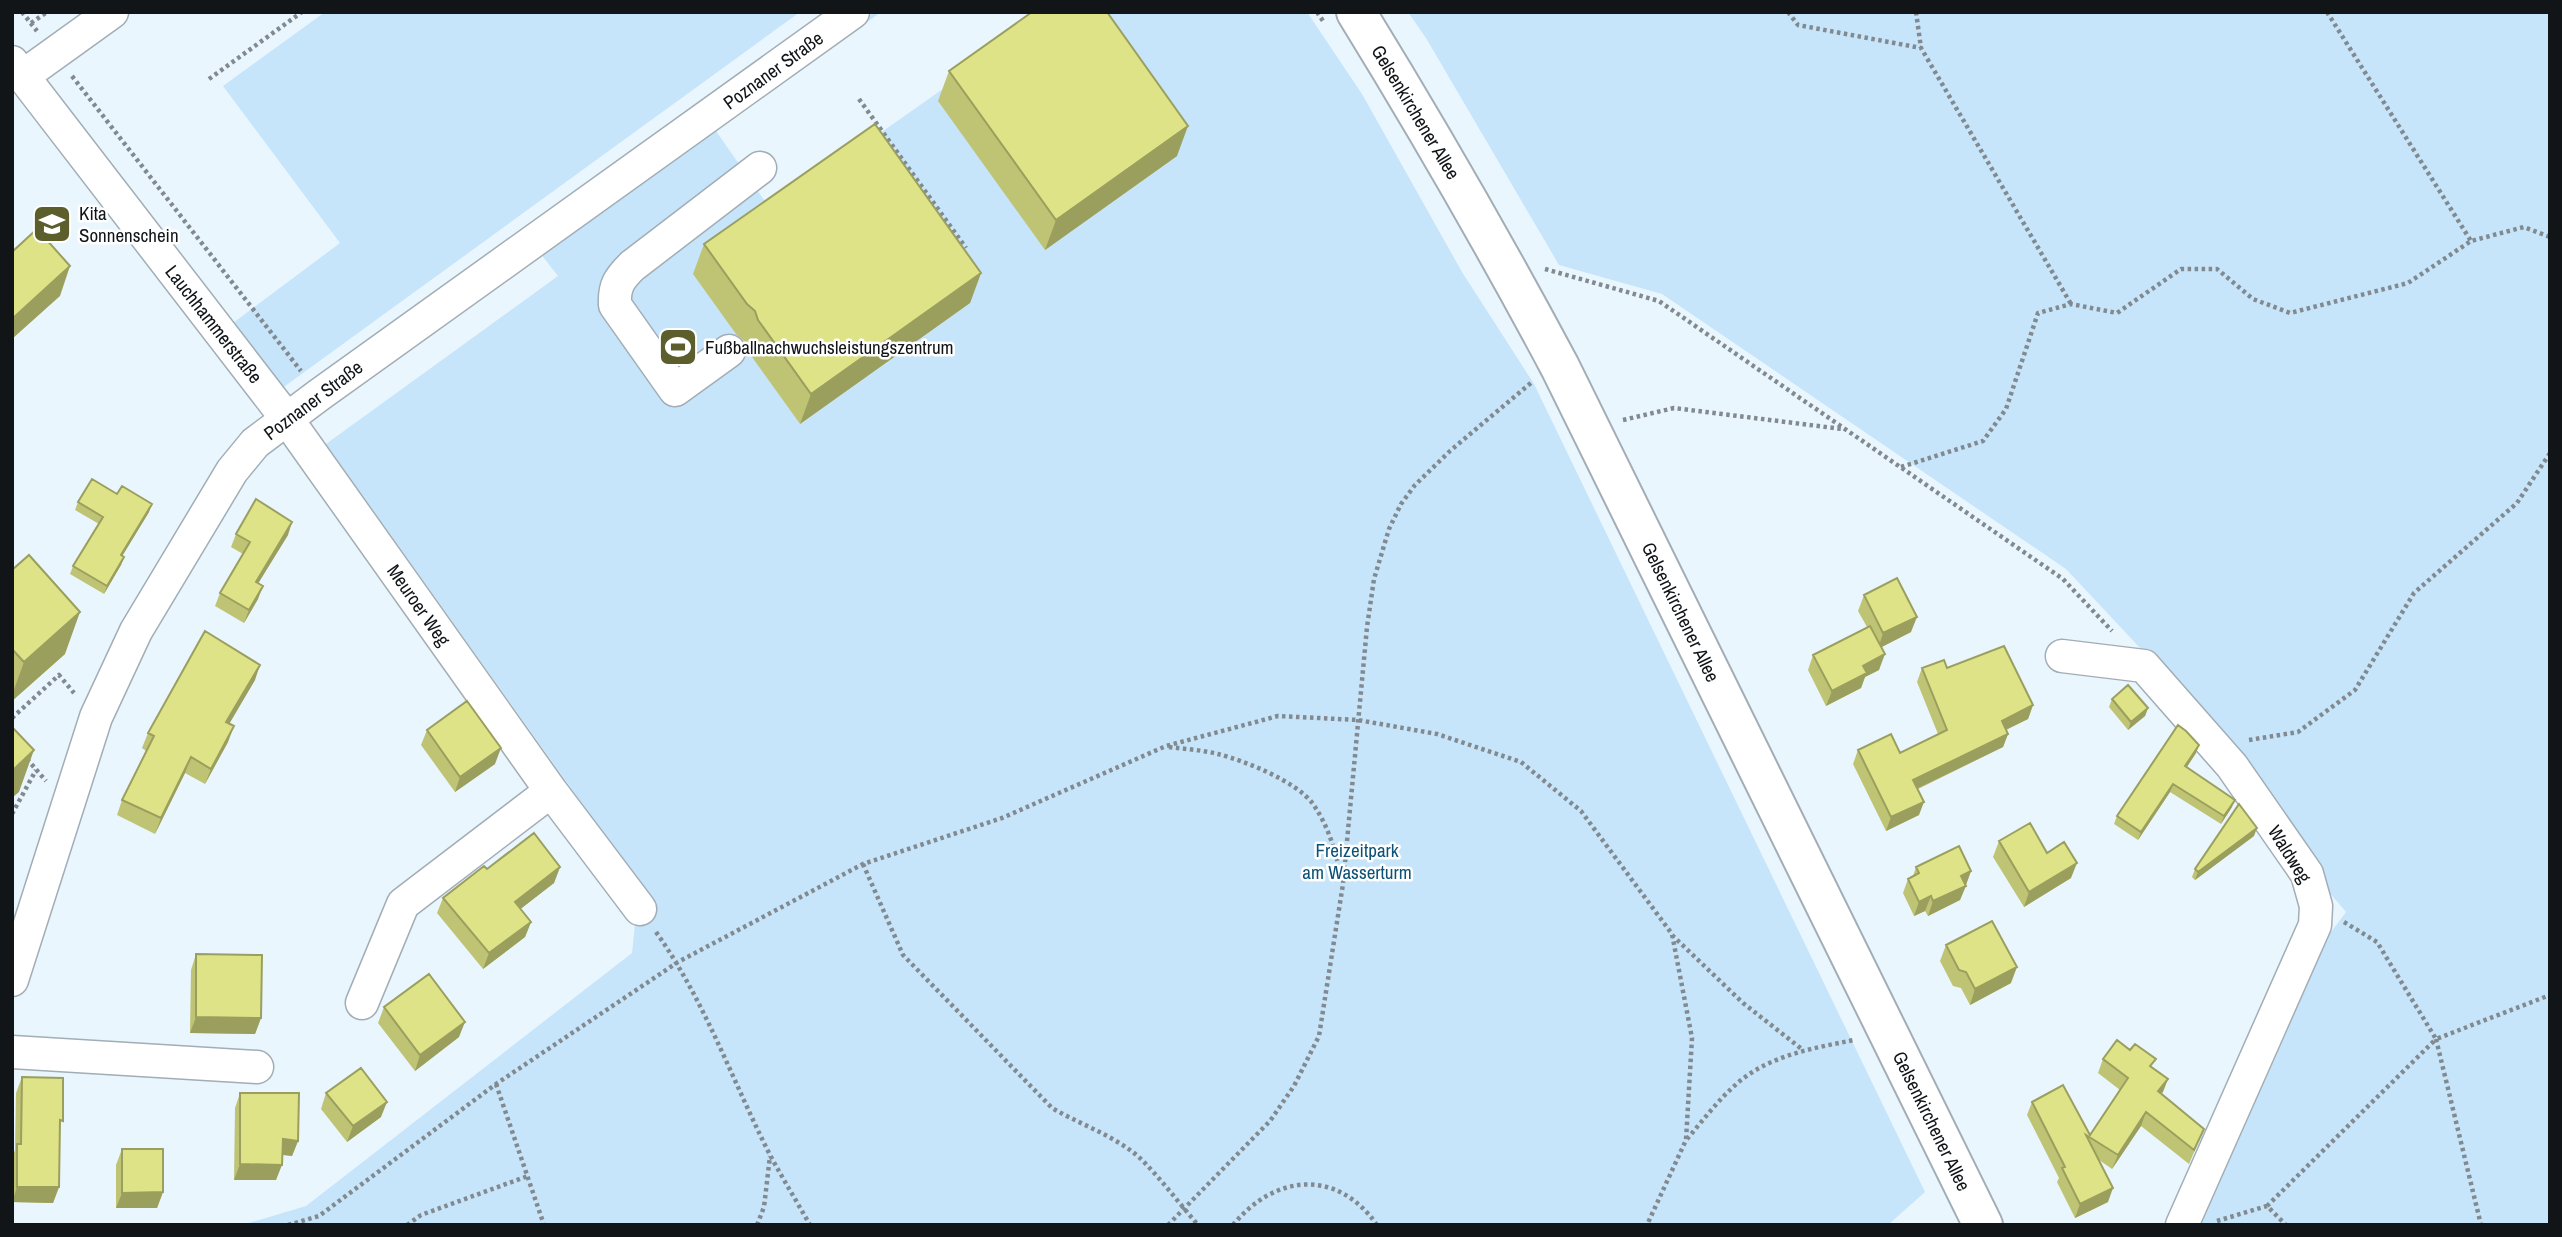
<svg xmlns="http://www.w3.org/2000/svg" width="2562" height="1237" viewBox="0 0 2562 1237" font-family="'Archivo Narrow',sans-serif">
<rect width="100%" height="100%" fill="#e9f6fe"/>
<path fill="#c6e5fb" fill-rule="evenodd" d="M 325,12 L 800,12 L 281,389 L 233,323 L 340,243 L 223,86 Z
M 875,12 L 881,12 L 716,131 L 771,210 L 1052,12 L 1307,12 L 1362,94 L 1462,272 L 1534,384 L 1925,1192 L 1888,1225 L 242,1225 L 306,1206 L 632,953 L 635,924 L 657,909 L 326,444 L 558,276 L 540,253 ZM 694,274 L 970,303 L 800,424 Z
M 1408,12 L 2550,12 L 2550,1225 L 2192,1225 L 2299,975 L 2346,912 L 2329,892 L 2242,769 L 2141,649 L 2066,569 L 1662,294 L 1559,265 L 1426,38 Z"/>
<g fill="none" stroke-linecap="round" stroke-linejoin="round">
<g stroke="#a2adb5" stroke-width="35">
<path id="minor" d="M 12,62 L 287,419 L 551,791 L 640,909
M 23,76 L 112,12
M 729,351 L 675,390 L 615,305 C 614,286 619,279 632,266 L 760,168
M 2062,656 L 2144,666 L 2232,766 L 2307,874 L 2316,906 L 2315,925 L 2182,1225
M 12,980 L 96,717 L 136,631 L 232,471 L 255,443 L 319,395 L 853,12
M 362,1003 L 403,904 L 551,791
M 12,1052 L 257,1067"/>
</g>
<g stroke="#a2adb5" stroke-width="42">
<path id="major" d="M 1356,12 C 1428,129 1496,247 1560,367 L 1983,1225"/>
</g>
<path stroke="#828a90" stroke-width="4.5" stroke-dasharray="3.5 3.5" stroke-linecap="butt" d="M 22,12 L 37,31
M 1317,12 L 1323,21
M 1788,12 L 1798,25 L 1921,48 L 2071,304
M 1916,12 L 1921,48
M 2327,12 L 2471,241
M 31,23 L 47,12
M 72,76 L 301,371
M 209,79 L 302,12
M 859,99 L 966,248
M 1545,269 L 1659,301 L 2063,579 L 2112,631
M 1623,420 L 1674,408 L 1842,429
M 1901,467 L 1983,441 L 2006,409 L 2038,313 L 2071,304 L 2117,313 L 2181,269 L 2217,269 L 2253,299 L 2290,313 L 2408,283 L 2471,241 L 2524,227 L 2550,237
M 12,718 L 59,675 L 74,693
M 2249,740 L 2298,732 L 2355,690 L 2414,593 L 2517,503 L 2550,453
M 1169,747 C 1185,749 1202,750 1218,754 C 1245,761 1296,781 1313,804 C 1329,827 1336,853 1342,880
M 27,759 L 46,781
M 12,814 L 36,770
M 863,864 L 903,955 L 1052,1108 C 1081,1125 1116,1136 1141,1159 C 1161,1179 1179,1203 1198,1225
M 2344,922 L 2377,942 L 2436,1039 L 2550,995
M 656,932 C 705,1001 732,1080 770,1155 C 783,1179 797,1202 810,1225
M 1672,935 L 1743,1003 L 1803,1050
M 2436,1039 L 2481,1225
M 496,1084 L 544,1225
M 1687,1139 C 1706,1117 1726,1089 1751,1073 C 1782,1053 1819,1047 1854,1040
M 2267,1206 L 2436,1039
M 2217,1221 L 2267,1206 L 2286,1225
M 288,1225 L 319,1216 L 496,1084 L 678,962 L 863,864 L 1002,818 L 1166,746 L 1278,716 L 1358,720 L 1437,734 L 1521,762 L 1581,811 L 1672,934 L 1692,1038 L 1686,1140 L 1647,1225
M 407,1225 L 421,1215 L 528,1176
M 757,1225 L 764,1207 L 770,1156
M 1168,1225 L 1270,1121 L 1294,1086 L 1319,1036 L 1343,884 L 1367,627 L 1374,579 L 1389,529 L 1401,504 L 1415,485 L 1450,451 L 1532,382
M 1233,1225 C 1275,1174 1337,1168 1377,1225"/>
<use href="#minor" stroke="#fff" stroke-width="32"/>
<use href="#major" stroke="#fff" stroke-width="38"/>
</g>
<path fill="#bfc374" d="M 949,71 L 1177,156 L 1045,250 L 938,101 Z
M 704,244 L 981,273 L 970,303 L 800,424 L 747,350 L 744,341 L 736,334 L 693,274 Z
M 78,502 L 149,512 L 122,556 L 124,557 L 121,565 L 104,594 L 70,574 L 73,566 L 99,524 L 75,510 Z
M 236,534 L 288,535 L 258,583 L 258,599 L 244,623 L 215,606 L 220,593 L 243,554 L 231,547 Z
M 12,570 L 65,654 L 12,701 Z
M 1864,595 L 1911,632 L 1881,647 L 1879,670 L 1865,677 L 1861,688 L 1826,706 L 1808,670 L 1813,655 L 1867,627 L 1858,611 Z
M 1922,668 L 1947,668 L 2033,705 L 2028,719 L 2006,730 L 2008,734 L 2003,747 L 1918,789 L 1919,815 L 1886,831 L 1853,764 L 1858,750 L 1900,753 L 1938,734 L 1917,682 Z
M 255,680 L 229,723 L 228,742 L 205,784 L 185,773 L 155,834 L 117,815 L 122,800 L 146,751 L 142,748 L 148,733 Z
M 2112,699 L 2148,708 L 2145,716 L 2128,730 L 2109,707 Z
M 427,730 L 495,764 L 455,792 L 421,745 Z
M 2199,745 L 2196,753 L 2187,767 L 2232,807 L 2221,824 L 2170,792 L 2138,840 L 2114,824 L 2117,816 Z
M 2254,836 L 2195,880 L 2192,877 L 2195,869 Z
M 1999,841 L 2047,853 L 2071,878 L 2024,907 L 1993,857 Z
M 560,867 L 554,883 L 520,909 L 531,922 L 525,937 L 483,969 L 437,913 L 443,898 L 487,869 Z
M 1916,867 L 1971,871 L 1960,900 L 1928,916 L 1925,911 L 1914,916 L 1903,893 L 1908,879 L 1913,876 Z
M 1946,945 L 2011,983 L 1970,1005 L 1961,988 L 1953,986 L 1940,961 Z
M 196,954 L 261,1018 L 255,1034 L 190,1033 L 191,970 Z
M 384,1007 L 459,1037 L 415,1071 L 378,1023 Z
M 2103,1059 L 2153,1068 L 2168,1079 L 2161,1094 L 2204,1129 L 2189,1164 L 2141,1126 L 2112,1169 L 2099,1160 L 2108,1202 L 2075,1218 L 2057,1182 L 2059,1178 L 2027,1115 L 2032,1102 L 2090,1135 L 2120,1090 L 2098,1073 Z
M 22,1077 L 60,1129 L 59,1187 L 53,1203 L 12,1202 L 12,1158 L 15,1150 L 16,1093 Z
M 240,1093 L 298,1141 L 292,1156 L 282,1155 L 276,1180 L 234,1180 L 235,1108 Z
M 326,1093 L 381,1117 L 347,1142 L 321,1109 Z
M 122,1149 L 163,1192 L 157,1208 L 116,1208 L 116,1165 Z"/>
<path fill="#9b9f5e" d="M 1188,126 L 1177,156 L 1045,250 L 1056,220 Z
M 70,266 L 60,296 L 12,339 L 12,319 Z
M 981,273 L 970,303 L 800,424 L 811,394 Z
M 152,504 L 149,512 L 118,563 L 121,555 Z
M 292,522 L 288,535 L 251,595 L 256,582 Z
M 124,557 L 121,565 L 104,594 L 107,586 Z
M 263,586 L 258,599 L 244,623 L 249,610 Z
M 80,612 L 65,654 L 12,701 L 12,695 L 24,662 Z
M 1917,617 L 1911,632 L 1878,649 L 1883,633 Z
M 1885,654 L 1879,670 L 1865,677 L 1861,688 L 1826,706 L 1832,691 L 1863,666 Z
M 260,665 L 255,680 L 221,738 L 226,722 Z
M 2033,705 L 2028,719 L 1997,734 L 2002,721 Z
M 2148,708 L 2145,716 L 2128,730 L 2131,722 Z
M 234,726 L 228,742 L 205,784 L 211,769 Z
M 2008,734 L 2003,747 L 1908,793 L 1913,780 Z
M 2199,745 L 2196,753 L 2182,774 L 2185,766 Z
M 501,748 L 495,764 L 455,792 L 460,777 Z
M 34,750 L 19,792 L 12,798 L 12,771 Z
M 191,757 L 185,773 L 155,834 L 161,818 Z
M 2173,784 L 2170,792 L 2138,840 L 2141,832 Z
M 2235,800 L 2232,807 L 2221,824 L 2224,816 Z
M 1924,802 L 1919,815 L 1886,831 L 1891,817 Z
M 2257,828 L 2254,836 L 2195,880 L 2198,872 Z
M 2077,863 L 2071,878 L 2024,907 L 2029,892 Z
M 560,867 L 554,883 L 509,918 L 515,902 Z
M 1971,871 L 1966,885 L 1956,890 L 1961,876 Z
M 1966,886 L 1960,900 L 1928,916 L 1933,901 Z
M 1931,896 L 1925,911 L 1914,916 L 1919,902 Z
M 531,922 L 525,937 L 483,969 L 489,953 Z
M 2017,967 L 2011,983 L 1970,1005 L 1975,989 Z
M 196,1017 L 261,1018 L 255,1034 L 190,1033 Z
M 465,1022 L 459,1037 L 415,1071 L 420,1055 Z
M 2168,1079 L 2163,1092 L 2153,1105 L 2158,1091 Z
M 387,1102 L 381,1117 L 347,1142 L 353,1126 Z
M 2146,1112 L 2141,1126 L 2112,1169 L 2118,1155 Z
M 283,1139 L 298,1141 L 292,1156 L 277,1154 Z
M 240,1164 L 282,1165 L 276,1180 L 234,1180 Z
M 17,1187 L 59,1187 L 53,1203 L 12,1202 Z
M 2113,1188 L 2108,1202 L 2075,1218 L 2080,1204 Z
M 163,1192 L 157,1208 L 116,1208 L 122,1193 Z"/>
<path fill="#dee387" stroke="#9b9f5e" stroke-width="2" d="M 1032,12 L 1107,12 L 1188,126 L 1056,220 L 949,71 Z
M 875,124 L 981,273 L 811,394 L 758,320 L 755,311 L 747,304 L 704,244 Z
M 37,229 L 70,266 L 12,319 L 12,252 Z
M 92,479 L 117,494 L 122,486 L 152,504 L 121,555 L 124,557 L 107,586 L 73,566 L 103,517 L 78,502 Z
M 256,499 L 292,522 L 256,582 L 263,586 L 249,610 L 220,593 L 250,542 L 236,534 Z
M 29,555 L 80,612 L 24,662 L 12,649 L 12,570 Z
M 1897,578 L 1917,617 L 1883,633 L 1864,595 Z
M 1870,626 L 1885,654 L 1863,666 L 1867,673 L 1832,691 L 1813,655 Z
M 205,631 L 260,665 L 226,722 L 234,726 L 211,769 L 191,757 L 161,818 L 122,800 L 154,736 L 148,733 Z
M 2004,646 L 2033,705 L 2002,721 L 2008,734 L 1913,780 L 1924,802 L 1891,817 L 1858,750 L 1891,734 L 1900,753 L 1947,730 L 1922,668 L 1944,660 L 1947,668 Z
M 2128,685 L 2148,708 L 2131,722 L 2112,699 Z
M 467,701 L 501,748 L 460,777 L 427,730 Z
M 2178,725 L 2186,731 L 2199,745 L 2185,766 L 2235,800 L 2224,816 L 2173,784 L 2141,832 L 2117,816 Z
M 12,727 L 34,750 L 12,771 Z
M 2239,804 L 2257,828 L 2198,872 L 2195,869 Z
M 2030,823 L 2047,853 L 2064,842 L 2077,863 L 2029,892 L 1999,841 Z
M 534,833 L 560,867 L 515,902 L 531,922 L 489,953 L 443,898 L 484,866 L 487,869 Z
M 1959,846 L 1971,871 L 1961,876 L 1966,886 L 1933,901 L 1931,896 L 1919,902 L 1908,879 L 1919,873 L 1916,867 Z
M 1992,921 L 2017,967 L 1975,989 L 1966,972 L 1959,970 L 1946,945 Z
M 196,954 L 262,955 L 261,1018 L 196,1017 Z
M 429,974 L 465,1022 L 420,1055 L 384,1007 Z
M 2117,1040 L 2130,1050 L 2135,1044 L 2156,1059 L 2150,1066 L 2168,1079 L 2158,1091 L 2204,1129 L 2194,1150 L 2146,1112 L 2118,1155 L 2086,1135 L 2113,1188 L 2080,1204 L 2062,1168 L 2065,1167 L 2032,1102 L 2063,1085 L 2090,1135 L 2128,1078 L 2103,1059 Z
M 361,1068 L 387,1102 L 353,1126 L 326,1093 Z
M 22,1077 L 63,1078 L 63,1121 L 60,1120 L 59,1187 L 17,1187 L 17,1144 L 21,1144 Z
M 240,1093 L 299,1093 L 298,1141 L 283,1139 L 282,1165 L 240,1164 Z
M 122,1149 L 163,1149 L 163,1192 L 122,1193 Z"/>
<defs>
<g id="school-square" transform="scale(2.0125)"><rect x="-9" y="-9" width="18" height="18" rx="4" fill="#5c5f2c" stroke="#fff"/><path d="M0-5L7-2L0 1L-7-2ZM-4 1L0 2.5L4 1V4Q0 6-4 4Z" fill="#fff"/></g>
<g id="stadium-square" transform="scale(2.0125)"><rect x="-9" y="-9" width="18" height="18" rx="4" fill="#5c5f2c" stroke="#fff"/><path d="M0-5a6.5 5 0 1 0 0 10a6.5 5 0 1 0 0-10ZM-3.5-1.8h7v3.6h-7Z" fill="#fff"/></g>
</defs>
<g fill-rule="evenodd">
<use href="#school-square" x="52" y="224"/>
<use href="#stadium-square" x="678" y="347"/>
</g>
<g text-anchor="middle" stroke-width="5" stroke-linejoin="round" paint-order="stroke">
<g font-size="19" fill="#111518" stroke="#fff">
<text transform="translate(773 70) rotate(-36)" y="7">Poznaner Straße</text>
<text transform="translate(1416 112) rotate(59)" y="7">Gelsenkirchener Allee</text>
<text transform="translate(214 324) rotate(52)" y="7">Lauchhammerstraße</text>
<text transform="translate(313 400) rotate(-37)" y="7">Poznaner Straße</text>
<text transform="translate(419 605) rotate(55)" y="7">Meuroer Weg</text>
<text transform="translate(1681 612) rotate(64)" y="7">Gelsenkirchener Allee</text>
<text transform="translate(2290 854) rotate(58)" y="7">Waldweg</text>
<text transform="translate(1932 1121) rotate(64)" y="7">Gelsenkirchener Allee</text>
</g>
<g font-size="19" fill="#111518" stroke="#fff" text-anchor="start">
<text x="79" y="220">Kita<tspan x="79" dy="22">Sonnenschein</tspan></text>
<text x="705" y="354">Fußballnachwuchsleistungszentrum</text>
</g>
<g font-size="19" fill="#0b5276" stroke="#fff">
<text x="1357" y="857">Freizeitpark<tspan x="1357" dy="22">am Wasserturm</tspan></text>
</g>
</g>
<rect width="2562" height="1237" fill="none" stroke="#111518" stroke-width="28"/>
</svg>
